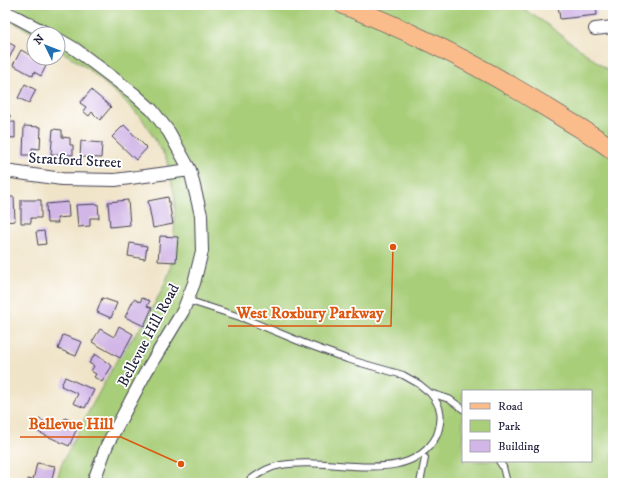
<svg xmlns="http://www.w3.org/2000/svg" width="618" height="488" viewBox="0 0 618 488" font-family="'IM FELL DW Pica',serif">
<rect width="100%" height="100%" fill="#fff"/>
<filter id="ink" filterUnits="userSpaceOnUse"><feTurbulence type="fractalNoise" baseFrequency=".025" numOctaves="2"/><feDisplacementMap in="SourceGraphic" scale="8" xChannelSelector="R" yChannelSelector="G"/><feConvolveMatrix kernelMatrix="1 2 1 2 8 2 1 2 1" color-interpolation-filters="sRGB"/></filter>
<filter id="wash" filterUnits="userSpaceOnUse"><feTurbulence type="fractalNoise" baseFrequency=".012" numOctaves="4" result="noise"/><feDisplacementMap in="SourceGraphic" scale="16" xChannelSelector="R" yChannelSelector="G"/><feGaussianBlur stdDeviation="0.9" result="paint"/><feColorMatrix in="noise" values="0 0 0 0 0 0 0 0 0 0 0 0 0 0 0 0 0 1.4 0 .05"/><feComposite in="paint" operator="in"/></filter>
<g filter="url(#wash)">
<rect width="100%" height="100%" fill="#f0e4c8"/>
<path fill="#a8ce79" stroke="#65785a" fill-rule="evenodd" d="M 5,5 L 516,5 L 544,22 L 613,74 L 613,483 L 56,483 L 62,463 L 84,420 L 119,356 L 139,330 L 161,292 L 170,271 L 172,257 L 174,237 L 175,198 L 166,158 L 143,120 L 124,100 L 87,68 L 58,49 L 58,34 L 35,34 L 5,18 ZM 463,391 L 591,391 L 591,461 L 463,461 Z"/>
<g id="blocks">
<path fill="#d1b6e7" d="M 558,5 L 596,5 L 597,15 L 560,19 Z
M 5,41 L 15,46 L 7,63 L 5,62 Z
M 21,50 L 34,57 L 34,58 L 41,60 L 39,63 L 46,66 L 41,76 L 34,72 L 33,76 L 13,65 Z
M 25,84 L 36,90 L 29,103 L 18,98 Z
M 91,90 L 111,107 L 100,120 L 92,112 L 89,116 L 83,111 L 86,107 L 80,103 Z
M 5,114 L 10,115 L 10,122 L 15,122 L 15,138 L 5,137 Z
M 124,125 L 147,148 L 136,160 L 112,137 Z
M 24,126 L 41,127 L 40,149 L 32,148 L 32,155 L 23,155 Z
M 53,129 L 62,130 L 62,137 L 70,138 L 70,145 L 73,145 L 73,155 L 51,154 Z
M 81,141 L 102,143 L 101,158 L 80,157 Z
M 5,197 L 14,197 L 15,221 L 5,222 Z
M 168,197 L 173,224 L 153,228 L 148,201 Z
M 21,200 L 41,200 L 41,218 L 31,218 L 31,223 L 21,223 Z
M 128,200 L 130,225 L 110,227 L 108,202 Z
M 68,202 L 69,217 L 57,218 L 58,223 L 47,223 L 46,204 Z
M 98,204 L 99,218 L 90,218 L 90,226 L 78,227 L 76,205 Z
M 44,231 L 46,244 L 38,245 L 36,232 Z
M 160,236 L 178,237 L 176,262 L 158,261 Z
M 130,243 L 147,246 L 145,259 L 128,256 Z
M 102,298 L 117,303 L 111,318 L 97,312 Z
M 142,298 L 150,301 L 147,306 L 152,308 L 144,326 L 125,317 L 134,299 L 140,302 Z
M 119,326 L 133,334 L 120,358 L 92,342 L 100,329 L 114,337 Z
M 63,335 L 82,342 L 76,356 L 58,349 Z
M 95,354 L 112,366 L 102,382 L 94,377 L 96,374 L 91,371 L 94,366 L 89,363 Z
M 65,377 L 94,390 L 85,408 L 73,403 L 78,394 L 61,386 Z
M 65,418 L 79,424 L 69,446 L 34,430 L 39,419 L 61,429 Z
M 37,463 L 55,466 L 51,483 L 28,483 L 28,479 L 33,480 Z"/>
</g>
</g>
<g filter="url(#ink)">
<use href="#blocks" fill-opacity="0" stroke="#413f50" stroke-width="1"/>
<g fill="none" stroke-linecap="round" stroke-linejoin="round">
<g stroke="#413f50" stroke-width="8">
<path id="service" d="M 187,300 L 243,318 L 301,342 L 347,359 L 403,375 L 419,384 L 430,393
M 499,461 L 503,467 L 507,483
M 246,483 C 256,475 268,467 281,465 C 335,456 410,488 437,435 C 443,417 442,407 430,393 L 449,399 L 463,409
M 420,483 L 425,458"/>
</g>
<g stroke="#413f50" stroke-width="14">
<path id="minor" d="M 5,12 L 16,17 L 48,34
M 595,29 L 613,27
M 58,39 L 75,49 L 133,93 L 152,110 L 169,132 L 190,170 L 201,215 L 202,251 L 194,283 L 183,311 L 146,372 L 107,445 L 93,483
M 5,171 L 62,179 L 115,180 L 190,170"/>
</g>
<g stroke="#413f50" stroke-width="20">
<path id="primary" d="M 344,5 C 418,34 488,70 554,112 C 574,125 595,136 613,150"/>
</g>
<use href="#service" stroke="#fff" stroke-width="6"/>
<use href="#minor" stroke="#fff" stroke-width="12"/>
<use href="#primary" stroke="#f9bc8a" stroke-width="19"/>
</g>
</g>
<g text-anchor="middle" stroke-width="3.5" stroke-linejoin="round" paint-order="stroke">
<g font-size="15" fill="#22223b" stroke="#fff">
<text transform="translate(75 160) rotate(3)" y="5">Stratford Street</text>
<text transform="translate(148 335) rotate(-62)" y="5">Bellevue Hill Road</text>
</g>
</g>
<path fill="none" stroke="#de560e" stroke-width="1.5" d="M393 247L391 326H228M181 464L121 437H20"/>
<g fill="#de560e" stroke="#fff" stroke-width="1.5">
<circle cx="393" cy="247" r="4"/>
<circle cx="181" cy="464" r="4"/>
</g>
<g font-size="16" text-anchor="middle" font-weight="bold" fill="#de560e" stroke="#fff" stroke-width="3.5" stroke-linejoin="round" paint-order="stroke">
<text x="310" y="318">West Roxbury Parkway</text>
<text x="71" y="429">Bellevue Hill</text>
</g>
<rect width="618" height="488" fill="none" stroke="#fff" stroke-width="20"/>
<rect x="462" y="390" width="130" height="72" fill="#ffffff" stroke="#a7a7b1"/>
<rect x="470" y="403" width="20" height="6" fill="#f9bc8a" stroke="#a7a7b1"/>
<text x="498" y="410" font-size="12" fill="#22223b">Road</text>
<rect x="470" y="420" width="20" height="12" fill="#a8ce79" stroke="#a7a7b1"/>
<text x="498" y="430" font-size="12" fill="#22223b">Park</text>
<rect x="470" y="440" width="20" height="12" fill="#d1b6e7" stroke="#a7a7b1"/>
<text x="498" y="450" font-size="12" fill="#22223b">Building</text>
<g transform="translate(46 46) rotate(313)"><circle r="19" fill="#ffffff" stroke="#a7a7b1"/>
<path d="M0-3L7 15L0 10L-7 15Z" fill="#1f6fb2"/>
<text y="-6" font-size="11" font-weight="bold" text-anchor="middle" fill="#22223b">N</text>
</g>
</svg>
